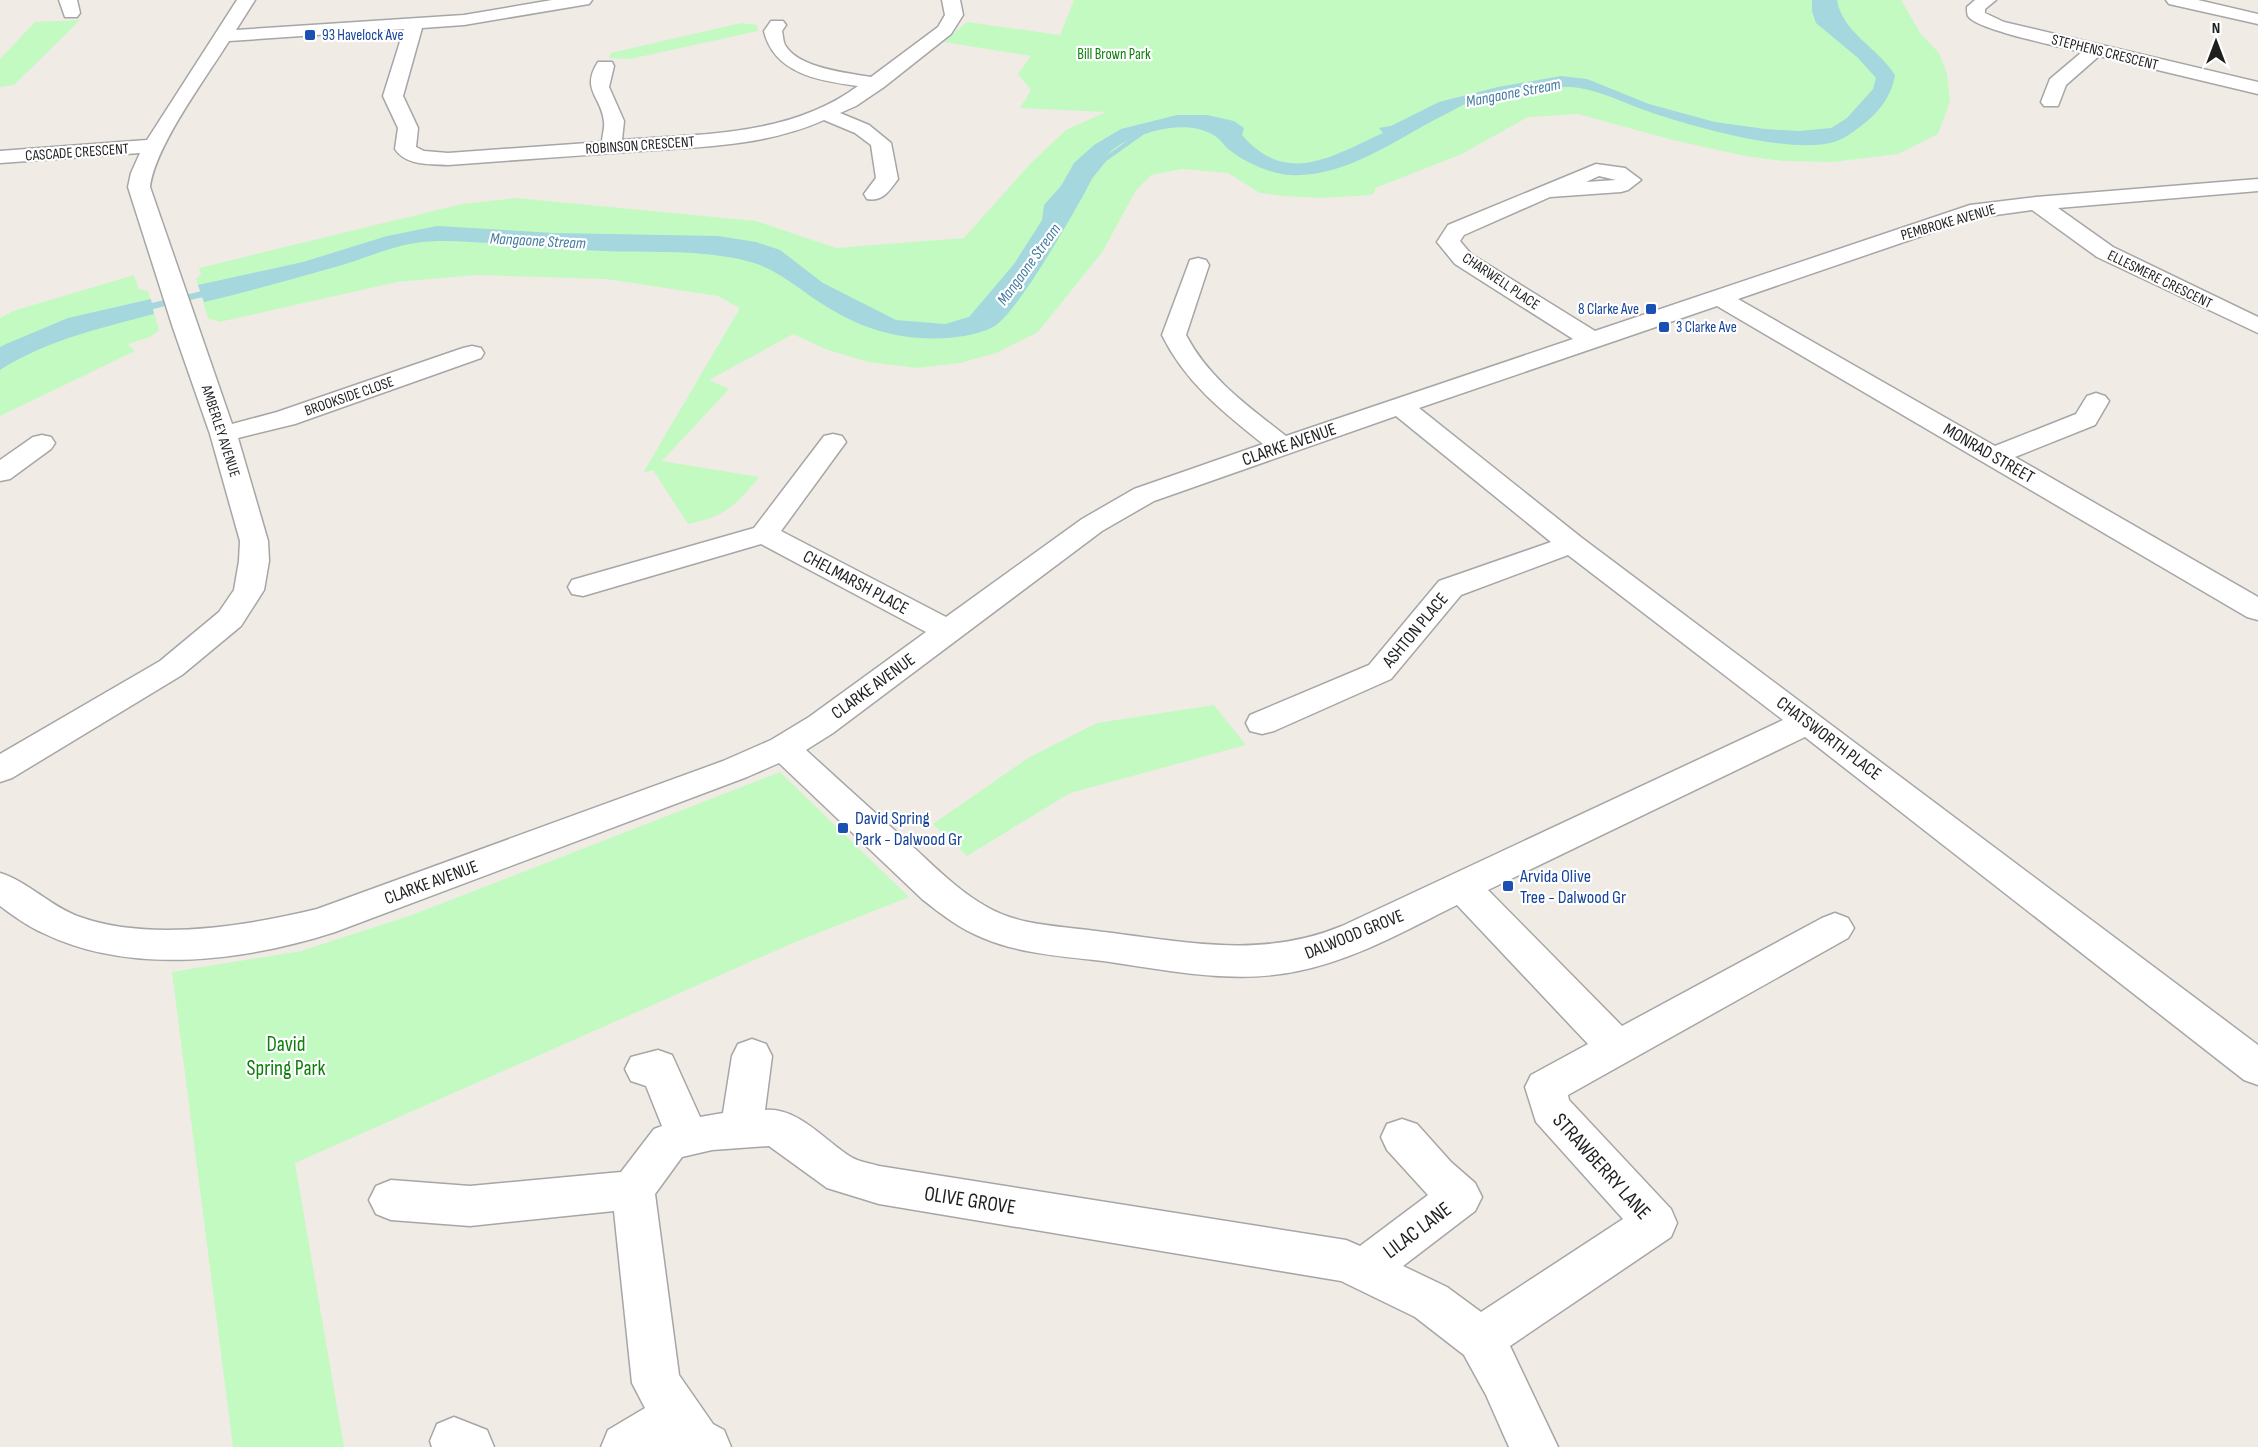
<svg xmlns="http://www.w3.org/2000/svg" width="2258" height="1447" viewBox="0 0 2258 1447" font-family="'Sofia Sans Condensed',sans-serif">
<rect width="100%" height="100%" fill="#f0ebe5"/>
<path fill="#c3fac2" d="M 1074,0 L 1901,0 L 1921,34 L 1939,53 L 1947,74 L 1950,101 L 1938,134 L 1898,154 L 1833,162 L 1782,161 L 1745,156 L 1673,140 L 1578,114 L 1528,117 L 1462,154 L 1375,188 L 1375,192 L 1371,195 L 1322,198 L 1285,196 L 1260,193 L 1228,173 L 1182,169 L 1151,175 L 1136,190 L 1103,251 L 1038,332 L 996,353 L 960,363 L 917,368 L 869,362 L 828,350 L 793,334 L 709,380 L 729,389 L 662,461 L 759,477 C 736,505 725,517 688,524 L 653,470 L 643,473 L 740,308 L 718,296 L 606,279 L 476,275 L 397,282 L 219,322 L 208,318 L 196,279 L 201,274 L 199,268 L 462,204 L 516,198 L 756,221 L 836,248 L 964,238 L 1031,163 L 1066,130 L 1106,112 L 1020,108 L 1031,90 L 1018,74 L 1031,56 L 944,42 L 967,22 L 1060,35 Z
M 80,20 L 14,85 L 0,87 L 0,59 L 35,22 Z
M 741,23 L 757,25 L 758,31 L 630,59 L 609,58 L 611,53 Z
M 134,275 L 139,289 L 148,291 L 159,330 L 150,337 L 128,344 L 135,351 L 0,416 L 0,318 L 13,311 Z
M 1214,705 L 1246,745 L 1070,793 L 967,856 L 933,824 L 1028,758 L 1097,723 Z
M 780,772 L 909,897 L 793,943 L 295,1163 L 344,1447 L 233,1447 L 172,972 L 301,951 L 412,915 Z"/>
<path fill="#a5d7de" d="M 1812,0 L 1837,0 C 1842,32 1878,48 1895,75 C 1892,94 1881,110 1866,122 C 1857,129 1845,139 1834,142 C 1791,155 1690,126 1647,111 C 1613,99 1585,82 1547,88 C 1523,91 1495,94 1472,101 C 1461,105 1449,113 1438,118 C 1392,142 1344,178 1289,175 C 1268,173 1245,162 1228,149 C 1224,145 1220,139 1215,136 C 1188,119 1150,130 1123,143 C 1101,155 1096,173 1084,194 C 1069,221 1016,315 993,327 C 980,334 961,337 947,338 C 894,341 856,327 813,298 C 792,283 772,267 747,261 C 700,249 653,253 605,251 C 567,250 529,246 491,243 C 465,242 441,239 415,243 C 390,247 366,258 342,265 C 296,278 251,291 204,302 L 198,285 L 303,262 L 387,236 L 437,226 L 554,233 L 718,236 L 756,242 L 780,250 L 823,283 L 896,320 L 945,324 L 969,317 L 1014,264 L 1042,220 L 1044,205 L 1061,186 L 1074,163 L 1094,145 L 1121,129 L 1177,115 L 1207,115 L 1234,121 L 1244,128 L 1242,135 C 1287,187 1332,156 1383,133 L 1379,128 L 1391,126 L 1439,102 L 1498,87 L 1561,76 L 1587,79 L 1649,104 L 1715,122 L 1765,129 L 1799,131 L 1831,128 L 1847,118 L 1873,89 L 1876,78 L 1858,58 L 1816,23 L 1812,11 Z
M 151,299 L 154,314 C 101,328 47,340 0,370 L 0,347 L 6,344 L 68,318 Z"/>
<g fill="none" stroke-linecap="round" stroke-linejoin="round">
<path stroke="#a5d7de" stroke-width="4.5" d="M 1092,175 L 1104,160 L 1142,133"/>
<path stroke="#a5d7de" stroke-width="6" d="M 144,308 L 211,292"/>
<g stroke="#a6a6a6" stroke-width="3">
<path id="minor" d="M 59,0 L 77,0 L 80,13 L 77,17 L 65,17 Z
M 237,0 L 255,0 L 236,30 L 464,15 L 552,0 L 592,0 L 589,4 L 583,5 L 464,25 L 422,28 L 403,96 L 418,128 L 416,147 L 424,151 L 448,153 L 602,142 C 602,136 605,128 604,122 C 602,97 580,90 598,62 L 612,62 L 614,66 L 609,87 L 624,121 L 622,140 C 702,134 791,136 858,86 C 820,81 774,74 764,31 L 771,21 L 783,21 L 786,25 L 782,31 C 783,35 783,41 785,45 C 798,68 847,73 871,77 L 938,27 L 945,15 L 942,0 L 960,0 L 963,15 L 951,34 L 884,87 L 856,106 L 840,113 L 869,125 L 891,143 L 898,179 C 889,191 883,202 867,199 L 864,194 L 876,178 L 871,145 L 855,133 L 824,120 C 766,146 701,147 640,151 C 576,156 512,160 448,165 C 430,164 406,166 395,149 L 398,128 L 383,96 L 404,29 L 229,41 C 206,78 155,146 150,187 L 232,424 L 277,412 L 463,348 L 472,346 L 481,348 L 484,353 L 481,358 L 295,424 L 238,438 L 268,541 L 269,561 L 264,590 L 241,626 L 182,675 L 12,778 L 0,782 L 0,754 L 160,661 L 219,612 L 234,590 L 239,561 L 240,541 L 210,434 L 173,328 L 128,187 L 131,173 L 140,153 L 0,163 L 0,151 L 147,140 Z
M 1975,0 L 1996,0 L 1985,9 L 1985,13 L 2004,22 L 2258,82 L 2258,94 L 2099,56 L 2066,85 L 2058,106 L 2044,106 L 2041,102 L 2050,79 L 2082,52 C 2063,47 1976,30 1968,16 C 1967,14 1967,10 1967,7 Z
M 2166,0 L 2198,0 L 2258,14 L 2258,24 L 2169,4 Z
M 1596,164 L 1625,168 L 1641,180 L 1628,190 L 1621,192 L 1550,197 L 1464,235 L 1460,241 L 1471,254 L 1595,331 L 1970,205 L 2036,197 L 2258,179 L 2258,191 L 2058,208 L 2113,247 L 2258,317 L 2258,333 L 2097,257 L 2032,210 L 1974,218 L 1738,299 L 1995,446 L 2076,414 L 2087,396 L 2096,393 L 2105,396 L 2109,401 L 2095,425 L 2015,457 L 2258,597 L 2258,620 L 2247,617 L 1717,306 L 1419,408 L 1582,538 L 2258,1045 L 2258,1085 L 2244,1080 L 1805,737 L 1488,890 L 1622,1026 L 1822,918 L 1835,913 L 1848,918 L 1854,928 L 1848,938 L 1568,1095 L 1569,1100 L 1671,1209 L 1677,1223 L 1671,1237 L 1510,1346 L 1558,1447 L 1509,1447 L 1486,1395 L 1464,1355 L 1415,1317 L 1341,1281 L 879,1204 L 827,1188 L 769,1146 L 712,1150 L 682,1157 L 655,1194 L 679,1375 L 713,1424 L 724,1430 L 731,1447 L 601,1447 L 608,1430 L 645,1408 L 632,1383 L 614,1211 L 470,1226 L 391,1220 L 376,1214 L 369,1200 L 376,1186 L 391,1180 L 470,1186 L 621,1172 L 654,1129 L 662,1126 L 646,1086 L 631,1081 L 625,1069 L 631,1057 L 658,1050 L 672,1055 L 700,1117 L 723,1113 L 732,1056 L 738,1044 L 752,1039 L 766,1044 L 772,1056 L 765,1110 C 798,1107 825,1141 851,1157 C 859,1162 870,1163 879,1166 L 1346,1240 L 1360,1246 L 1428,1195 L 1387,1150 L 1381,1137 L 1387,1124 L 1402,1119 L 1417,1124 L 1451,1162 L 1475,1183 L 1482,1197 L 1475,1211 L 1403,1266 L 1447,1287 L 1481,1312 L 1623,1219 L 1536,1122 L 1525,1087 L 1531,1075 L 1588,1044 L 1457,905 C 1406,930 1354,960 1298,971 C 1233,985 1167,970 1103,961 C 1062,956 1021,954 983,938 C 960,929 941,914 922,899 L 779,763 L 747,777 L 335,932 C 245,961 131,976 43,933 C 27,926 14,916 0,906 L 0,873 C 29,882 51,907 80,917 C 150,942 247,926 317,909 L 723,761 L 771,740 L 809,717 L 926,632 L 761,544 L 583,596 L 572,594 L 568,587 L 572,580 L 754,528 L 824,436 L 833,434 L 842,436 L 846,442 L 781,531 L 946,617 L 1082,519 L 1134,489 L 1263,444 C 1223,412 1185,382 1162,335 L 1190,260 L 1198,258 L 1206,260 L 1209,265 L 1186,335 C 1209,379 1248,406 1286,436 L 1573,339 L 1455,264 L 1437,242 L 1448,225 ZM 1599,176 L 1616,180 L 1586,182 ZM 1396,416 L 1551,542 L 1439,581 L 1369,665 L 1250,715 L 1246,723 L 1250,731 L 1262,734 L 1274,731 L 1391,679 L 1461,595 L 1568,555 L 1783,720 L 1342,926 C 1260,960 1181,941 1096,931 C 1060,926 1020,926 987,907 C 958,891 934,866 910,844 C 875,813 840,781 806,750 L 833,733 L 1102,531 L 1154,501 Z
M 42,435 L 51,437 L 55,443 L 51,449 L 10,479 L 0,481 L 0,460 L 33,437 Z
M 454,1417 L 487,1430 L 494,1447 L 432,1447 L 430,1441 L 437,1424 Z"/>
</g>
<use href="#minor" fill="#fff" fill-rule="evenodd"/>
</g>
<g fill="#1a4fb4" stroke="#fff" stroke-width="2">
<rect x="304" y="29" width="12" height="12" rx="3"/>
<rect x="1645" y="303" width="12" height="12" rx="3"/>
<rect x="1658" y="321" width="12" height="12" rx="3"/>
<rect x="837" y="822" width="12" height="12" rx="3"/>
<rect x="1502" y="880" width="12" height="12" rx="3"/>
</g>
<g text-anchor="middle" stroke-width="4.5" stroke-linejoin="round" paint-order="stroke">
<g font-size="15" fill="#164399" stroke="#fff" text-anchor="start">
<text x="322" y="40">93 Havelock Ave</text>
<text x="1639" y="314" text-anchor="end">8 Clarke Ave</text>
<text x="1676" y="332">3 Clarke Ave</text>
</g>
<g font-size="15" fill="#1f1f1f" stroke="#fff">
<text transform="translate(2105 52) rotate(14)" y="5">STEPHENS CRESCENT</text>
<text transform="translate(640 145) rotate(-4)" y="5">ROBINSON CRESCENT</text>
<text transform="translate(77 152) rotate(-4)" y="5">CASCADE CRESCENT</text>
<text transform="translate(1948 222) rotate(-16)" y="5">PEMBROKE AVENUE</text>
<text transform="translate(2160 279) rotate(26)" y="5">ELLESMERE CRESCENT</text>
<text transform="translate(1501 281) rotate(34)" y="5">CHARWELL PLACE</text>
<text transform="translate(349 396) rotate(-19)" y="5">BROOKSIDE CLOSE</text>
<text transform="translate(221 431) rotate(72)" y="5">AMBERLEY AVENUE</text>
</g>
<g font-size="15" fill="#0c800a" stroke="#fff">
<text x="1114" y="59">Bill Brown Park</text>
</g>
<g font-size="16" font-style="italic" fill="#437ca1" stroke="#fff">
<text transform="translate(1513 92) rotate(-11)" y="6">Mangaone Stream</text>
<text transform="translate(538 240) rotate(3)" y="6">Mangaone Stream</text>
<text transform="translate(1028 264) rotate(-54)" y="6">Mangaone Stream</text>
</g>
<g font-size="18" fill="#1f1f1f" stroke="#fff">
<text transform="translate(1289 444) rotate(-19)" y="6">CLARKE AVENUE</text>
<text transform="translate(1989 453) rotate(30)" y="6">MONRAD STREET</text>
<text transform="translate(856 582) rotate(28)" y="6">CHELMARSH PLACE</text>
<text transform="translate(1415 630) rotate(-50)" y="6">ASHTON PLACE</text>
<text transform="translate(873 686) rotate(-36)" y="6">CLARKE AVENUE</text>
<text transform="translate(1829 738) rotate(37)" y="6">CHATSWORTH PLACE</text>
<text transform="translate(431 882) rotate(-20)" y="6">CLARKE AVENUE</text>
<text transform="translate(1354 934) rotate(-22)" y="6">DALWOOD GROVE</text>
</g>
<g font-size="18" fill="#164399" stroke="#fff" text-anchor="start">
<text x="855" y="824">David Spring<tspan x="855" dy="21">Park - Dalwood Gr</tspan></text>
<text x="1520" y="882">Arvida Olive<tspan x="1520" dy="21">Tree - Dalwood Gr</tspan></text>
</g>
<g font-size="21" fill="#0c800a" stroke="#fff">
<text x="286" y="1051">David<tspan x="286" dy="24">Spring Park</tspan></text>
</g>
<g font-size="21" fill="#1f1f1f" stroke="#fff">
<text transform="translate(1602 1166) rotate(48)" y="7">STRAWBERRY LANE</text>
<text transform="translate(970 1200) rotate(9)" y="7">OLIVE GROVE</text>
<text transform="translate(1417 1230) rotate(-37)" y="7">LILAC LANE</text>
</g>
</g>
<g transform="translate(2216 42)" stroke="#ffffff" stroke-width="4.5" paint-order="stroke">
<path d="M0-4.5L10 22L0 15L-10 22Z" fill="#1f1f1f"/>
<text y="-9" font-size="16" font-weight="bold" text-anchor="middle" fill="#1f1f1f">N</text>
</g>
</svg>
